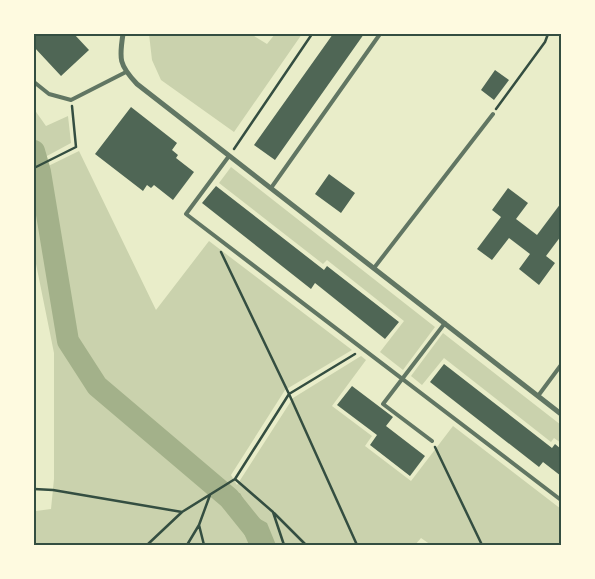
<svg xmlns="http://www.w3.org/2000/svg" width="595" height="579" viewBox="0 0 595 579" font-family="Manrope,sans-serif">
<rect width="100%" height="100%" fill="#e9edc9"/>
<path fill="#cad2ad" d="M 149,34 L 251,34 L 267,44 L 275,34 L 302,34 L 234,132 L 161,80 L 152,60 Z
M 34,109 L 46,126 L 68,116 L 71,143 L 34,163 Z
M 79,151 L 156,310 L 209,241 L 352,350 L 285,390 L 231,475 L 237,485 L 293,398 L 361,356 L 366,360 L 332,406 L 372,436 L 365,446 L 411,481 L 453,426 L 561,509 L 561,545 L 431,545 L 421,538 L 415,545 L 34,545 L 36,511 L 51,509 L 54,479 L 54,353 L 34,254 L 34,173 Z
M 231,167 L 435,327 L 403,370 L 380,352 L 404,321 L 327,260 L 323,264 L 219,183 Z
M 443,333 L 561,425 L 561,443 L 554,438 L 551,442 L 444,358 L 422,385 L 411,376 Z"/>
<path fill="#a3b18a" d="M 240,493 L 251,514 L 267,523 L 276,545 L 249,545 L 229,498 Z"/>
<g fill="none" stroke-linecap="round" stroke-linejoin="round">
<path stroke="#a3b18a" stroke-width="22" d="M 34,151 L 40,172 L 68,341 L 97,386 L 229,498 L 258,534 L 260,545"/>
</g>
<path fill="#4f6655" d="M 36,34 L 74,34 L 89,50 L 61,76 L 34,47 L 34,36 Z
M 333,34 L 364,34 L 275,160 L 254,145 Z
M 495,70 L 509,80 L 494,100 L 481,90 Z
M 131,107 L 177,143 L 172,150 L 178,155 L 176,158 L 194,172 L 173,200 L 154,185 L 151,188 L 147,185 L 143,191 L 95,154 Z
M 329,174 L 355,193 L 341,213 L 315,194 Z
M 216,186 L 324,270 L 327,266 L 399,322 L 385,339 L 315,283 L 311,289 L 202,203 Z
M 508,188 L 528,203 L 516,219 L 537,235 L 561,203 L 561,236 L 546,256 L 555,263 L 539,285 L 519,269 L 530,254 L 509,238 L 492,260 L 477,249 L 501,217 L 492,210 Z
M 444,364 L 552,448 L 555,444 L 561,449 L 561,476 L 543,462 L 539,467 L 430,382 Z
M 352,386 L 393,417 L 386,426 L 425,456 L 410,476 L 370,445 L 377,435 L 337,405 Z"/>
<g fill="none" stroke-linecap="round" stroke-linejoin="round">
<path stroke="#344e41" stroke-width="2.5" d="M 496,109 L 545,42 L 548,34
M 234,149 L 312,34
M 34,168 L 76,147 L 72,106
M 221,252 L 289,394 L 357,545
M 435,447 L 482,545
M 235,479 L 273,512 L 284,545
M 34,489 L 53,490 L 182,512
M 274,513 L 306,545
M 147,545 L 182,512 L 235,479 L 289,394 L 355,354
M 187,545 L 199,525
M 204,545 L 199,525 L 210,495
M 410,545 L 415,545"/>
<path stroke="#617663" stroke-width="4" d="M 34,82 L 49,94 L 71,100 L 126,72
M 229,156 L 186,214 L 561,500
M 271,188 L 380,34
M 374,268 L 493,114
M 538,396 L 561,365
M 432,441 L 383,404 L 445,323"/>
<path stroke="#617663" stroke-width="5" d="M 123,34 C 119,59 119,65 137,84 L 561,414"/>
</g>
<rect width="595" height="579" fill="none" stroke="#fefae0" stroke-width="70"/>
<rect x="35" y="35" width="525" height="509" fill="none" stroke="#344e41" stroke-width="2"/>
</svg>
